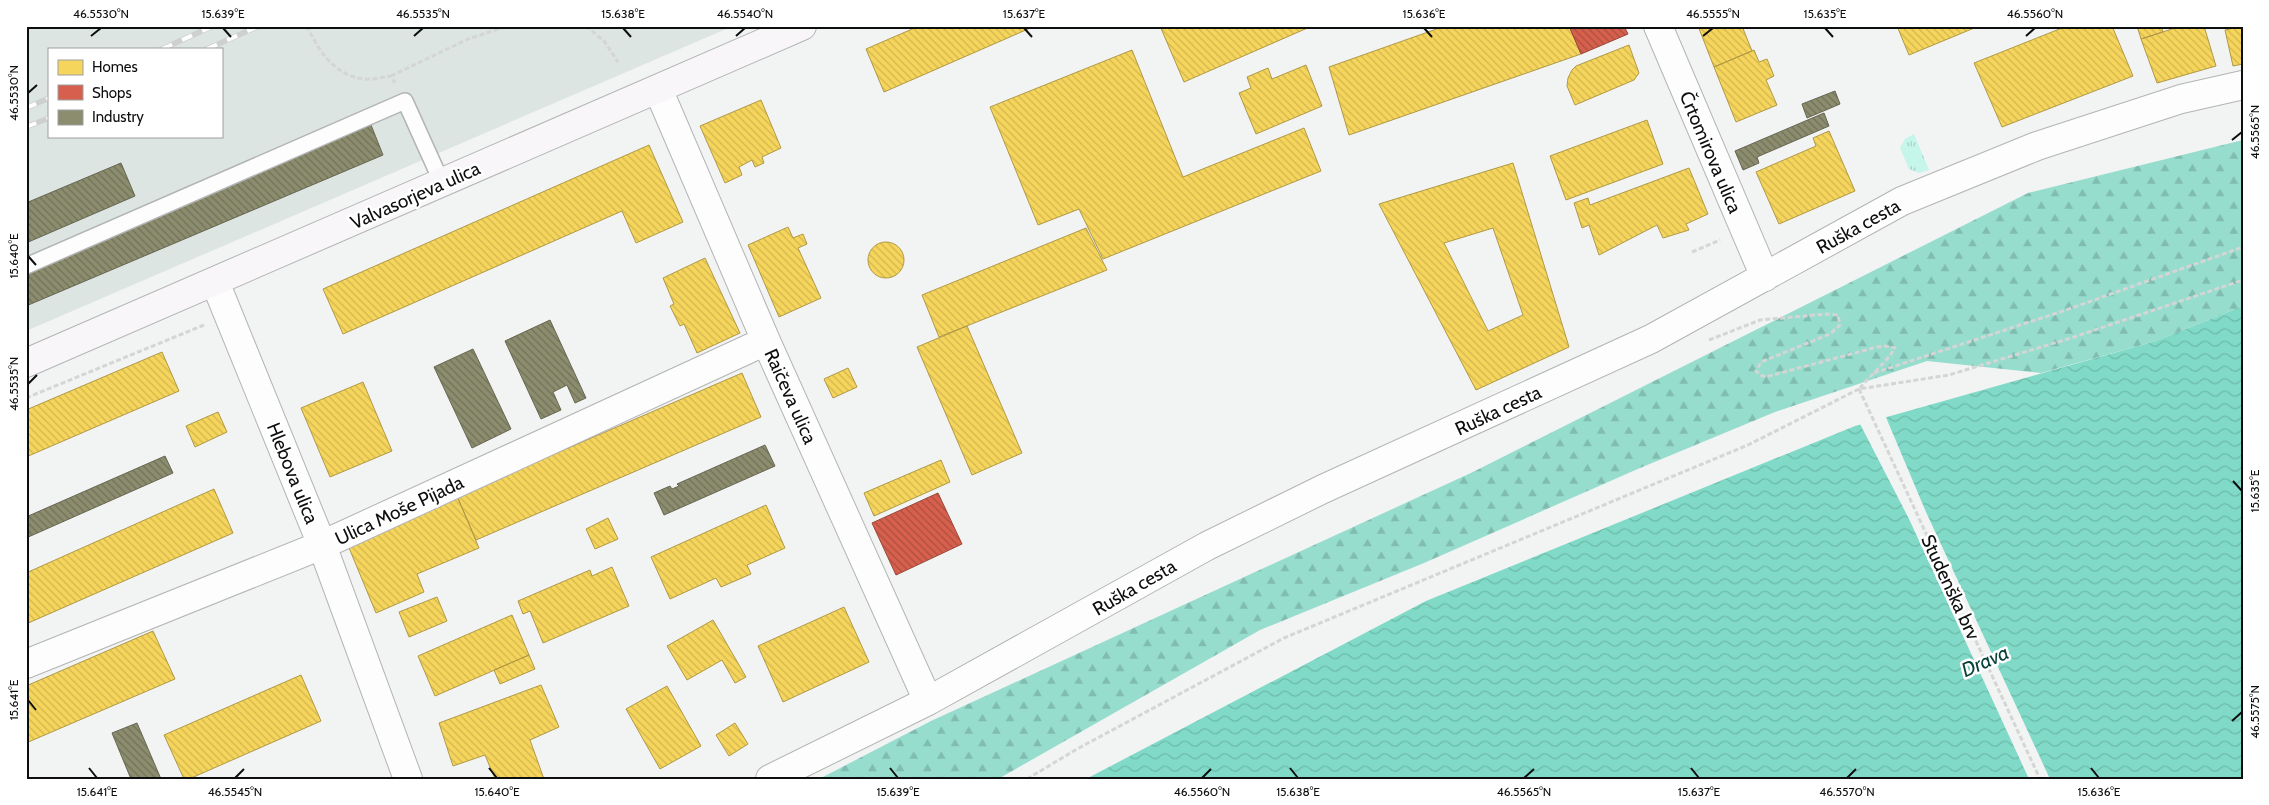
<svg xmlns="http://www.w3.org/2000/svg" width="2269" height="805" viewBox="0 0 2269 805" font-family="Cabin,sans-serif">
<defs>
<pattern id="grass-tufts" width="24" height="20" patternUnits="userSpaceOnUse" patternTransform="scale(1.25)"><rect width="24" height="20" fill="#c5f6e9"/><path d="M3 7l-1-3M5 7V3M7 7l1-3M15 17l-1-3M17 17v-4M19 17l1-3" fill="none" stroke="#a8d2c7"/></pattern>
<pattern id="forest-firs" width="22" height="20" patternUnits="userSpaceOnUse" patternTransform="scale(1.25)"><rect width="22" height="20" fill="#96ddce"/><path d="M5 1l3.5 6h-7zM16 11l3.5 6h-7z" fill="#80bcb0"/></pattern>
<pattern id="water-waves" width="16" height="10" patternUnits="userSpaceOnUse" patternTransform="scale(1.25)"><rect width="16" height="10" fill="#80dac7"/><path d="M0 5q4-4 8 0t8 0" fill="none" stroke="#6dbaaa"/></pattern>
<pattern id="homes-back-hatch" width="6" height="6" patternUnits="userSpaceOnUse" patternTransform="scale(1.25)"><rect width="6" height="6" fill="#f6d55c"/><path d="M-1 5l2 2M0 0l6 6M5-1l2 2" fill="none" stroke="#d2b64f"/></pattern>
<pattern id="shops-back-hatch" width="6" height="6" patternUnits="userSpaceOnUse" patternTransform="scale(1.25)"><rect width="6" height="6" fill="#d6604d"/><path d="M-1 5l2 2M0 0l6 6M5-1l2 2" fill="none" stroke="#ac4e3e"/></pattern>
<pattern id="industry-back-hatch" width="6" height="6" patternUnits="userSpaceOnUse" patternTransform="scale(1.25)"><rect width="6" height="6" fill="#8c8c6e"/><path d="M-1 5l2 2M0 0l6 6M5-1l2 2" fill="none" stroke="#717159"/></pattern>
</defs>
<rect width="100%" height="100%" fill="#f2f3f3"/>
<path fill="#dde5e3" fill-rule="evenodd" d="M 26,26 L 733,26 L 26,331 ZM 49,49 L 221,49 L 221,136 L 49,136 Z"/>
<path fill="url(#grass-tufts)" d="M 1914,134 L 1929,170 L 1919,173 L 1909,169 L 1900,148 L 1905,139 Z"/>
<path fill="url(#forest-firs)" d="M 2243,140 L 2243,306 L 2156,341 L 2041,373 L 1927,361 L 1775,412 L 1640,468 L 1424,563 L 1260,630 L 998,779 L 819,779 L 931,721 L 1473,472 L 2028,193 Z"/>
<path fill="url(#water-waves)" d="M 2243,306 L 2243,779 L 1086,779 L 1426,601 L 1855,426 L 2156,341 Z"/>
<path fill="#f2f3f3" d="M 1885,415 L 1926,512 L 2050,779 L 2029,779 L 1909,519 L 1859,422 Z"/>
<path fill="url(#homes-back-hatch)" stroke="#b09945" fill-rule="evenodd" d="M 919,26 L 1035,26 L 884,92 L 866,49 Z
M 1160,26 L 1312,26 L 1184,82 Z
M 1445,26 L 1569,26 L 1581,54 L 1349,135 L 1329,67 Z
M 1698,26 L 1742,26 L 1752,51 L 1714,67 Z
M 1897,26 L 1979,26 L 1909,55 Z
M 2067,26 L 2112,26 L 2133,76 L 2002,127 L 1974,63 Z
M 2137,26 L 2161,26 L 2163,32 L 2141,39 Z
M 2181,26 L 2204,26 L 2216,66 L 2157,83 L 2141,39 Z
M 2243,26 L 2243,64 L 2233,66 L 2225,30 Z
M 1629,45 L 1639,73 L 1634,80 L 1575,105 L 1567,86 L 1568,78 L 1572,70 L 1576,66 Z
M 1132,50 L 1183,177 L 1304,128 L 1321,171 L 1103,259 L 1079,209 L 1038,225 L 990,107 Z
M 1754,50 L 1759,62 L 1767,59 L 1774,76 L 1766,80 L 1777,105 L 1736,122 L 1714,67 Z
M 1306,65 L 1322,106 L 1256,134 L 1239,93 L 1251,88 L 1247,77 L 1268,68 L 1272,79 Z
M 761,100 L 781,148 L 762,157 L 764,163 L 755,167 L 752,160 L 739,167 L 742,175 L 725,183 L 700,126 Z
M 1647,120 L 1663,164 L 1566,200 L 1550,156 Z
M 1829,131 L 1855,191 L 1779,224 L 1756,172 L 1816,146 L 1813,138 Z
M 649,145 L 683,222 L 636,243 L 622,211 L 343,334 L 323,289 Z
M 1513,163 L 1569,347 L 1476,390 L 1379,204 ZM 1493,228 L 1523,315 L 1488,331 L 1444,243 Z
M 1689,168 L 1708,214 L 1686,224 L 1689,230 L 1663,238 L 1657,225 L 1599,255 L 1589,225 L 1582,228 L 1574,203 L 1588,198 L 1590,205 Z
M 788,227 L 793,238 L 803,234 L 807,244 L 798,248 L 821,298 L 779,317 L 748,245 Z
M 1086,228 L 1107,270 L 939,337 L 922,295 Z
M868 260a18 18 0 1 1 36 0a18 18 0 1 1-36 0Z
M 705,258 L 740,333 L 697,353 L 684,324 L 680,326 L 670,306 L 674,304 L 663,278 Z
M 967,326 L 1022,453 L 972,475 L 917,347 Z
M 162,352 L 179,391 L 26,457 L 26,410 Z
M 848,368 L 857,387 L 833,398 L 824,379 Z
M 742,373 L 761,417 L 476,540 L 457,496 Z
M 363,382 L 392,451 L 330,477 L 301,408 Z
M 218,412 L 227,432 L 195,447 L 186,426 Z
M 941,460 L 950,482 L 874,516 L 864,493 Z
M 214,489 L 233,533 L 26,624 L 26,573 Z
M 457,496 L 479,548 L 417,574 L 424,592 L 376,613 L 347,543 Z
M 766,505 L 785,548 L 747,565 L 751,574 L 721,587 L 716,578 L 670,599 L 651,557 Z
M 608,518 L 618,539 L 595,549 L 586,529 Z
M 612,567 L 629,606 L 543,643 L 530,611 L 523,614 L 518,601 L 590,570 L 592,576 Z
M 437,597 L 447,621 L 409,637 L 399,612 Z
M 844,607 L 869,662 L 783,702 L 758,646 Z
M 512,615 L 529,655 L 435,696 L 418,656 Z
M 713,620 L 746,677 L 735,683 L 722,660 L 687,680 L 667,646 Z
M 153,631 L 175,679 L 26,743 L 26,686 Z
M 529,655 L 535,669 L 500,684 L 494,670 Z
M 301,675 L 321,721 L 189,779 L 184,779 L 164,735 Z
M 541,685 L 559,727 L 530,740 L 544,779 L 495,779 L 485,755 L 453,766 L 439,723 Z
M 667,686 L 701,746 L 660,769 L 626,709 Z
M 735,723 L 748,744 L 729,756 L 716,735 Z"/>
<path fill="url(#shops-back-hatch)" stroke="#9a473a" d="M 1569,26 L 1624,26 L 1628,34 L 1581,54 Z
M 938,493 L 962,544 L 896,575 L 872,523 Z"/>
<path fill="url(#industry-back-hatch)" stroke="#666651" d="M 1835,91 L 1840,104 L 1807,118 L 1802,104 Z
M 1824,113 L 1829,126 L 1757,157 L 1759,163 L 1743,170 L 1735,151 Z
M 371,125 L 383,155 L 26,306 L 26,272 Z
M 121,163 L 135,196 L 26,243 L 26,203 Z
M 550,320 L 586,398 L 575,403 L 567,385 L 553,392 L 561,410 L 541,419 L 505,341 Z
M 473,349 L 511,429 L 472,448 L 434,367 Z
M 765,445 L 775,466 L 664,515 L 654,493 L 670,486 L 672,489 L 679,486 L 677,484 Z
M 165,456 L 173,473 L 26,538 L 26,517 Z
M 137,723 L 161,779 L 131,779 L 112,733 Z"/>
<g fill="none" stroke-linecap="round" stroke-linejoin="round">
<g stroke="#b3b4b4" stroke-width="18">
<path id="lane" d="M 26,266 L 405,101 L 442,183"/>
</g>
<g stroke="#b3b4b4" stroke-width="30">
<path id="street" d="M 1658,26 L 1765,277
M 658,89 L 766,341 L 928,701
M 215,282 L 322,545 L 408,779
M 26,664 L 322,545 L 766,341
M 770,779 L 928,701 L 1207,546 L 1323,489 L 1651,339 L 1902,201 L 2037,146 L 2181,99 L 2243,85"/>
</g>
<g stroke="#b3b4b4" stroke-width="30">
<path id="secondary" d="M 26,363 L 802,26"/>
</g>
<path stroke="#d4d5d5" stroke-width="3" stroke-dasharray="5 2.5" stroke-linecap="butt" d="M 307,26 C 318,50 335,76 364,79 C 372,80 382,77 391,76 L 395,83
M 586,26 L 604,41 L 618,62
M 391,76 L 468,39 L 508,26
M 1692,252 L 1720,240
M 1709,340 L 1760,320 L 1827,314 L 1838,315 L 1840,325 L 1830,334 L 1761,362 L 1756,371 L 1762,376 L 1769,376 L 1877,347 L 1886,346 L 1895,348 C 1886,363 1871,374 1860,388
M 1874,373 L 2066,310 L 2243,247
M 1859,389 L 2040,779
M 26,398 L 204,325
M 1027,779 L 1077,749 L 1284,638 L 1748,445 L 1859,389 L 1949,375 L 2071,338 L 2243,280"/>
<use href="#lane" stroke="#fdfdfd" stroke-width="15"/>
<use href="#street" stroke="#fdfdfd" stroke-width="28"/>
<use href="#secondary" stroke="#f8f6f8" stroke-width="28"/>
<g stroke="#cecfcf" stroke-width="5.5">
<path id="rail" d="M 162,49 L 213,26
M 207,49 L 259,26
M 26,108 L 49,98
M 26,127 L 49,118"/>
</g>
<use href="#rail" stroke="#fff" stroke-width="4" stroke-dasharray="11" stroke-linecap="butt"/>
</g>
<path fill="none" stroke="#0d0e0e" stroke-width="2" d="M 223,28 L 231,37M 623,28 L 631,37M 1024,28 L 1032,37M 1424,28 L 1432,37M 1825,28 L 1833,37M 91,36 L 101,28M 414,36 L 423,28M 736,36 L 745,28M 1703,36 L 1713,28M 2026,36 L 2035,28M 28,93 L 37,85M 2232,140 L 2242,132M 28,256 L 36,265M 28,384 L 37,375M 2233,481 L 2242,491M 28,700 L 36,710M 2232,721 L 2242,712M 89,768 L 97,778M 489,768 L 497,778M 890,768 L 898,778M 1290,768 L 1298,778M 1691,768 L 1699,778M 2091,768 L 2099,778M 235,778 L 244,769M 1202,778 L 1211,769M 1524,778 L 1534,769M 1847,778 L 1856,769"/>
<g text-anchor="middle" stroke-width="5" stroke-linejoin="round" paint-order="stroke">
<g font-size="19" fill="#0d0e0e" stroke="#fff">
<text transform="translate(1711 152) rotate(67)" y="7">Črtomirova ulica</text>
<text transform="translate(415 195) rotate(-24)" y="7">Valvasorjeva ulica</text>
<text transform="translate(1858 226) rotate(-29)" y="7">Ruška cesta</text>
<text transform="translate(791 396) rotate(66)" y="7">Raičeva ulica</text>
<text transform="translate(1498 410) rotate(-25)" y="7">Ruška cesta</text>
<text transform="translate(293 473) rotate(68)" y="7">Hlebova ulica</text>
<text transform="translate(399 510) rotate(-25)" y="7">Ulica Moše Pijada</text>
<text transform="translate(1134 587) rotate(-30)" y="7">Ruška cesta</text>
<text transform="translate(1951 587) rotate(65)" y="7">Studenška brv</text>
</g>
<g font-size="20" font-style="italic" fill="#074237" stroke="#fff">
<text transform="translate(1985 661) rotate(-24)" y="7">Drava</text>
</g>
</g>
<rect width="2269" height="805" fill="none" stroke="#ffffff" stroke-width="55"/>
<rect x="48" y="48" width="175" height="90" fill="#ffffff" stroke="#9e9f9f"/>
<rect x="58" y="60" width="25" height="15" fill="#f6d55c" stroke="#9e9f9f"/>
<text x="92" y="72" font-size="15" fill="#0d0e0e">Homes</text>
<rect x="58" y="85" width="25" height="15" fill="#d6604d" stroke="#9e9f9f"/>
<text x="92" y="98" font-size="15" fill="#0d0e0e">Shops</text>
<rect x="58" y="110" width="25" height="15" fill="#8c8c6e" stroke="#9e9f9f"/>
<text x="92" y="122" font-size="15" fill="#0d0e0e">Industry</text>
<rect x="28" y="28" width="2214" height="750" fill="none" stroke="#0d0e0e" stroke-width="2"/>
<g font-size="12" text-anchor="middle" fill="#0d0e0e">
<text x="101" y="18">46.5530°N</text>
<text x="223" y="18">15.639°E</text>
<text x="423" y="18">46.5535°N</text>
<text x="623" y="18">15.638°E</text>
<text x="745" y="18">46.5540°N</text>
<text x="1024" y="18">15.637°E</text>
<text x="1424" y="18">15.636°E</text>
<text x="1713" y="18">46.5555°N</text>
<text x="1825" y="18">15.635°E</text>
<text x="2035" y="18">46.5560°N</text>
<text transform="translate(14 93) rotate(-90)" y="4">46.5530°N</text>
<text transform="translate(2255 132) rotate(-90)" y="4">46.5565°N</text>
<text transform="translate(14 256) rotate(-90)" y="4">15.640°E</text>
<text transform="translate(14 384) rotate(-90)" y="4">46.5535°N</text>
<text transform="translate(2255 491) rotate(-90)" y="4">15.635°E</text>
<text transform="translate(14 700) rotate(-90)" y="4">15.641°E</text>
<text transform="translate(2255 712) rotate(-90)" y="4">46.5575°N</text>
<text x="97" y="796">15.641°E</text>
<text x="235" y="796">46.5545°N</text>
<text x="497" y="796">15.640°E</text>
<text x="898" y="796">15.639°E</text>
<text x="1202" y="796">46.5560°N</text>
<text x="1298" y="796">15.638°E</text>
<text x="1524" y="796">46.5565°N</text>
<text x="1699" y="796">15.637°E</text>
<text x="1847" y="796">46.5570°N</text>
<text x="2099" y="796">15.636°E</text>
</g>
</svg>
